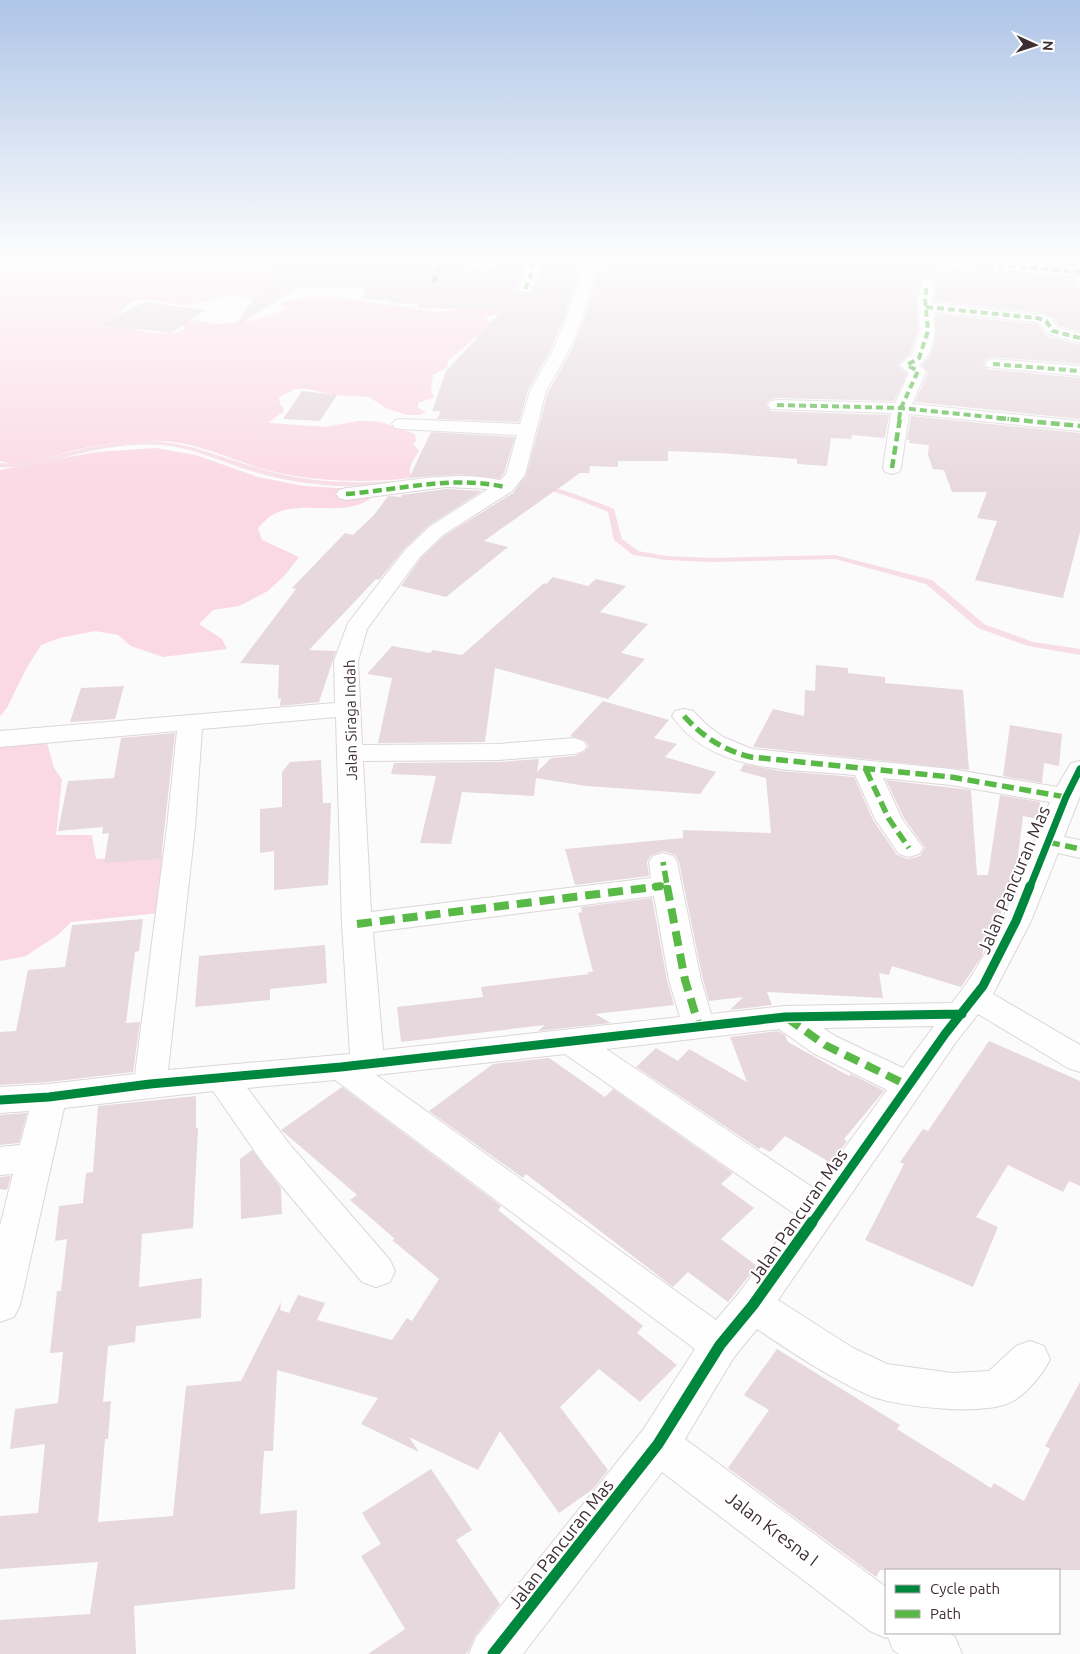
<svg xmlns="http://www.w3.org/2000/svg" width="1080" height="1654" viewBox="0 0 1080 1654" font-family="Ubuntu,sans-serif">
<rect width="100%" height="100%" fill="#fbfbfb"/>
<path fill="#fbd9e4" d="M 0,258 L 273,258 L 272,262 L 280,266 L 296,287 C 280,308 244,293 223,297 C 211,299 200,303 189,305 C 165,307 139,288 120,312 L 126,316 L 132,328 C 144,333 173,337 184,329 L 182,323 L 196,320 L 215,324 L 249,321 L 288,309 L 281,305 L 282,302 L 312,297 L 335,297 L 438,312 L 474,306 L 564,315 L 566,319 L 559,322 L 500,315 L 486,316 L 487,319 L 495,325 L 480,336 L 476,337 L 448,361 L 447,367 L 433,375 L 431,390 L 434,397 L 418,403 L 418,408 L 426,412 L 420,415 L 407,415 L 386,408 L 369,397 L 334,395 L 308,389 L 295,389 L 279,397 L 280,404 L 284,409 L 283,412 L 269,422 L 270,423 L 325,427 L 358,421 L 372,421 L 384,423 L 415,434 L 416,441 L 413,444 L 419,451 C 414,459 407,468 411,478 C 364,483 317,482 271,471 C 234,462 200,442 161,441 C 132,440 103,444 74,450 C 52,455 23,469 0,461 Z
M 156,448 L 196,455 L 258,477 L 304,486 L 371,490 L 371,498 C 343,519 303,498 272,515 C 267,518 262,524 258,528 L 262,540 L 299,557 L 286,574 L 268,591 L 239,606 L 213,610 L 199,624 L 222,639 L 227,649 L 163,657 L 131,646 L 118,635 L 95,631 L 60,638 L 41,645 L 26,669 L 7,708 L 0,716 L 0,470 L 96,452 Z
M 24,741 L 47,743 L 54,768 L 62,779 L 56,835 L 92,835 L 96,859 L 169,855 L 160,913 L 71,922 L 59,934 L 26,956 L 0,961 L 0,745 Z"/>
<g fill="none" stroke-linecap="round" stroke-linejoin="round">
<path fill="#f7dee5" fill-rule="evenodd" d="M 150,441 C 191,442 226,460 265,470 C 307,482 351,484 394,481 L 397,483 L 394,485 C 346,489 298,485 251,471 C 221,462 192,447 161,445 C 132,443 102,448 74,455 C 49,461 26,469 0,467 L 0,463 C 26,465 48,457 73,451 C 98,445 124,441 150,441 Z
M 464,474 C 519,474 563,488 614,509 L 622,539 L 638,551 L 666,556 L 711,558 L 835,555 L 932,580 L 984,624 L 1033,642 L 1080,649 L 1080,655 L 1028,646 L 978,628 L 926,584 L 835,559 L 711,562 L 666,560 L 633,555 L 614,540 L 608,512 C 549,487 505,475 441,480 L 438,478 L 441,476 Z"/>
</g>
<path fill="#e7d8dd" d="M 281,258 L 428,258 L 427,261 L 431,265 L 466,266 L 491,270 L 500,264 L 498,260 L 490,258 L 525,258 L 521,277 L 516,288 L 520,294 L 532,293 L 538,281 L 543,258 L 592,258 L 579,270 L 564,318 L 551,349 L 528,390 L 519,422 L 437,419 L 441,411 L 432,411 L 446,371 L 503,310 L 418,308 L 419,304 L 389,303 L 391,300 L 361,299 L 365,291 L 362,291 L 363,288 L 298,287 L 234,328 Z
M 612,258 L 901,258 L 910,264 L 1075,277 L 1076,287 L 1080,287 L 1080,331 L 1059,326 L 1053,317 L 1042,313 L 935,301 L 936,283 L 932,279 L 922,279 L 916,299 L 918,331 L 910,354 L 897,365 L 907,374 L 894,401 L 777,398 L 770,400 L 766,405 L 771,411 L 889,415 L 885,438 L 852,435 L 851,439 L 831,438 L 827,466 L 797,464 L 797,459 L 720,453 L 668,451 L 668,461 L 618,461 L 618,467 L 590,466 L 589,473 L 580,473 L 484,541 L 508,547 L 446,597 L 401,586 L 421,558 L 444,536 L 513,493 L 526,476 L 548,392 L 571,351 L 584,320 L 597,274 Z
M 984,258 L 1072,258 L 1073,266 Z
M 144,302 L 206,310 L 171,333 L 102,325 Z
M 936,314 L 1035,324 L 1039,326 L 1047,336 L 1080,345 L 1080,364 L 993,357 L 986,359 L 983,363 L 987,369 L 1080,378 L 1080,419 L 915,402 L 928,372 L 922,365 L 930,356 L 935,342 Z
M 302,391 L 337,395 L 320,421 L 283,419 Z
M 911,416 L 1080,433 L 1080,532 L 1063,598 L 975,580 L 997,521 L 977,518 L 987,492 L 952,492 L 944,470 L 933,469 L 928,455 L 929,445 L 909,443 L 910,440 L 907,440 Z
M 431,432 L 515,437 L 504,473 L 499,478 L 462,474 L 409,478 Z
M 446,489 L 482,491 L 428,526 L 405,548 L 379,580 L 376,579 L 309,650 L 336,651 L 319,702 L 280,706 L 281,698 L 278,699 L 279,665 L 240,663 L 296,589 L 292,588 L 345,533 L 353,535 L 374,515 L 388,496 L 401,497 L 402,495 Z
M 553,577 L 588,586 L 596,579 L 626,586 L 600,612 L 648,624 L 621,653 L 645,659 L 608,699 L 495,668 L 485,742 L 378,743 L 392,678 L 367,674 L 392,646 L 430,653 L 433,650 L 462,655 L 544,583 L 546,584 Z
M 816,665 L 848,668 L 848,673 L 885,677 L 885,683 L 963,690 L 969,770 L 753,747 L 773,709 L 804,716 L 805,690 L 815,691 Z
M 124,686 L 115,719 L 70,722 L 81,688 Z
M 603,701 L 669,720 L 654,738 L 677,744 L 665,757 L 716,772 L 700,794 L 586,786 L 536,778 L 534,796 L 462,792 L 451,844 L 420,843 L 436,776 L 391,774 L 394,763 L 499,762 L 539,759 L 537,772 L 551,758 L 574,756 L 584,752 L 589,746 L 584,740 L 570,736 Z
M 1010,725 L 1062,734 L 1059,766 L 1044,763 L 1042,783 L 1003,776 Z
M 175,733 L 161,859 L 104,863 L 109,833 L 102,834 L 103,827 L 58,831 L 68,781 L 114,778 L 121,738 Z
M 321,760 L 323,803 L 331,803 L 328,885 L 274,890 L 274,851 L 260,853 L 260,809 L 282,807 L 282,772 L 290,762 Z
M 744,764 L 780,771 L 854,777 L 873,820 L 897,855 L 908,859 L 920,856 L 925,848 L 904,818 L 886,780 L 971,790 L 977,875 L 988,875 L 1000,795 L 1040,802 L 1038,819 L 1023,816 L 1014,888 L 1006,907 L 1002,906 L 1000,920 L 988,944 L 984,943 L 982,956 L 961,987 L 892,966 L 889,975 L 879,973 L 883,998 L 767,992 L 772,1005 L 730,1010 L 743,997 L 709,1001 L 703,980 L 679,862 L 675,855 L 664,851 L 651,855 L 647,862 L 649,876 L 575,885 L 565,849 L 683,838 L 683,830 L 771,833 L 766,778 L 740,771 Z
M 652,898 L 667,980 L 674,1005 L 595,1014 L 611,1023 L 538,1031 L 545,1025 L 401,1042 L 397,1007 L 483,997 L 481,987 L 589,974 L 588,972 L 593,972 L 578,913 L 582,912 L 581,907 Z
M 143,919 L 139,951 L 135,952 L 126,1023 L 140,1022 L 133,1072 L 49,1082 L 0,1085 L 0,1032 L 16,1031 L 28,970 L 65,967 L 72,925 Z
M 325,945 L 327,983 L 270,989 L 270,1000 L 195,1007 L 199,956 Z
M 778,1031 L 785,1035 L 788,1042 L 849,1076 L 851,1074 L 884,1091 L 844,1139 L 847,1141 L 831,1163 L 785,1136 L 770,1152 L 761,1147 L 759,1149 L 636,1067 L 656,1048 L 678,1061 L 689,1049 L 747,1082 L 730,1037 Z
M 989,1041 L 1080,1081 L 1080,1186 L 1069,1181 L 1063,1192 L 1008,1165 L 976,1217 L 998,1227 L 973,1287 L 865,1240 L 904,1164 L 900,1162 L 923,1129 L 928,1131 Z
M 549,1058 L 605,1097 L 613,1089 L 733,1173 L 721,1184 L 754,1208 L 721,1239 L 757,1266 L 728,1302 L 688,1272 L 673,1287 L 526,1174 L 523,1178 L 429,1111 L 493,1064 Z
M 342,1087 L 501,1206 L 498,1210 L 643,1326 L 637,1333 L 677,1365 L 640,1402 L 599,1369 L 560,1407 L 608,1470 L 593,1489 L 559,1513 L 500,1431 L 478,1470 L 409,1437 L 419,1452 L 361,1424 L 378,1398 L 277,1370 L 273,1451 L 264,1451 L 260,1514 L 297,1510 L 295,1589 L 134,1606 L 136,1654 L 0,1654 L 0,1620 L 90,1614 L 98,1562 L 0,1569 L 0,1516 L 38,1513 L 45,1444 L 10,1449 L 15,1409 L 58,1403 L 63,1352 L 50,1353 L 57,1291 L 61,1291 L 67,1239 L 55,1241 L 59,1206 L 83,1203 L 86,1173 L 93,1172 L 98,1106 L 196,1096 L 196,1128 L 198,1128 L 193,1228 L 142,1234 L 139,1287 L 202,1278 L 201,1318 L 136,1326 L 135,1342 L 108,1346 L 103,1402 L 111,1401 L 108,1439 L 105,1439 L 98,1522 L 173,1516 L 186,1386 L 241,1381 L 281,1302 L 280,1310 L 289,1313 L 298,1295 L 325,1303 L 317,1320 L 392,1340 L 407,1318 L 412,1321 L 439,1279 L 392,1240 L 395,1239 L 350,1200 L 357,1195 L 281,1130 Z
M 27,1113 L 19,1143 L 0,1145 L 0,1115 Z
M 252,1150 L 281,1188 L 282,1214 L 241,1219 L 240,1159 Z
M 11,1176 L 7,1190 L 0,1189 L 0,1177 Z
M 777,1349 L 900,1425 L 897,1429 L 991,1488 L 994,1483 L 1024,1501 L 1050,1449 L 1045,1446 L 1080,1382 L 1080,1570 L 880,1570 L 876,1577 L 728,1468 L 769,1410 L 744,1395 Z
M 431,1469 L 472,1530 L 456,1540 L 500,1604 L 475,1636 L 468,1652 L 465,1654 L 368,1654 L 405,1629 L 361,1556 L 381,1544 L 362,1513 Z"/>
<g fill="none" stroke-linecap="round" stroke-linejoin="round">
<g stroke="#ddd6d8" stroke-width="2">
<path id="street" d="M 430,258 L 480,258 L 496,261 L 498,264 L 491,268 L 466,264 L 431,263 L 429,260 Z
M 527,258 L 541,258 C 539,270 537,282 530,292 L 520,292 L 518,289 L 523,278 Z
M 595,258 L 610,258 L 595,273 L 582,319 L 569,350 L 546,391 L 525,475 L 512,491 L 443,535 L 420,557 L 367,629 L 358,661 L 362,745 L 499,744 L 574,738 L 583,741 L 587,746 L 583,751 L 574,754 L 499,760 L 363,761 L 371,912 L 651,878 L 649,862 L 653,856 L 663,853 L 673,856 L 677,862 L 701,980 L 711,1014 L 785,1006 L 952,1003 C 999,945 1022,870 1050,802 L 951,785 L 883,778 L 902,819 L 923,848 L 919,854 L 909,857 L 899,854 L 875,819 L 855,775 C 792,769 712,774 672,716 L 675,711 L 684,709 L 693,711 L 708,726 L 723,737 L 752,749 L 951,769 L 1057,787 L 1071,763 L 1080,761 L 1080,796 L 1064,837 L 1080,840 L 1080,858 L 1058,853 L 1031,921 L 993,994 L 1080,1045 L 1080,1072 L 1068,1068 L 978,1014 L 956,1042 L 778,1300 L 853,1348 L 887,1364 L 952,1373 L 989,1371 L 1016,1346 L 1030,1341 L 1044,1346 L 1050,1359 C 1044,1373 1027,1393 1013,1401 C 986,1417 896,1407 868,1395 C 828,1377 793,1353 757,1329 L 734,1357 L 685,1439 L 886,1587 L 886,1633 L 949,1633 L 955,1637 L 962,1654 L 899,1654 L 893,1650 L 888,1637 L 886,1638 L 870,1631 L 662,1472 L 523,1654 L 469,1654 L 476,1637 L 643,1430 L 695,1349 L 335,1080 L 247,1088 L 291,1146 L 390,1260 L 395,1271 L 390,1282 L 376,1287 L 362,1282 L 265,1166 L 213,1091 L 64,1108 L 20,1305 L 14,1317 L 0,1322 L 0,1226 L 13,1174 L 0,1175 L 0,1147 L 20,1145 L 29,1111 L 0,1113 L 0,1087 L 49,1084 L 135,1074 L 167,827 L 177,731 L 0,747 L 0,731 L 335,703 L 334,661 L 348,623 L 406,549 L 429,527 L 488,489 L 446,487 L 346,500 L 339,498 L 336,494 L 339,490 L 346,488 C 398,484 449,469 500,480 L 506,474 L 517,435 L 401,429 L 395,428 L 392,424 L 395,420 L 401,419 L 520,424 L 530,391 L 553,350 L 566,319 L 581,271 ZM 336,717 L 342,924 L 350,1054 L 168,1070 L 195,827 L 202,729 ZM 654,896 L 669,980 L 680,1017 L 383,1050 L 373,932 ZM 934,1026 L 903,1068 L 837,1037 L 823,1028 ZM 779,1029 L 813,1053 L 887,1090 L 815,1189 L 606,1049 ZM 565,1054 L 796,1215 L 739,1293 L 716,1320 L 376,1075 Z
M 903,258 L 961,258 L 1080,268 L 1080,276 L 910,262 Z
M 927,280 L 932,281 L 934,284 L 933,303 L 1042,315 L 1051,318 L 1058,328 L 1080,333 L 1080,343 L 1048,334 L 1040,324 L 1035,322 L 934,312 C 936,329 935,355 919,365 L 926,371 L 912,404 L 1080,421 L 1080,431 L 909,414 L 901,468 L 899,472 L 892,474 L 885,472 L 883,468 L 891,413 L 771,409 L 768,405 L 771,401 L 777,400 L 895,403 L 909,373 L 899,365 L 912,355 L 920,331 L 918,299 L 922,281 Z
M 993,359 L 1080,366 L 1080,376 L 987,367 L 985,364 L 987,361 Z"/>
</g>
<use href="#street" fill="#fefefe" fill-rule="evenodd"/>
<path stroke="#58b947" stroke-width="4" stroke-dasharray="7 4" stroke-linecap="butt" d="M 910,258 L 1080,272
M 436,260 L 466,260 L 491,264
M 434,282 L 440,264 L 435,258
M 525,289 L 530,278 L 534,258
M 926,307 L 1037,318 L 1046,321 L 1053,331 L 1080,338
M 993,364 L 1080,371
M 777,405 L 901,408 L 1009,419
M 899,419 L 901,408 L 918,371 L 907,365 L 919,358 L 928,331 L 925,299 L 927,284"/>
<path stroke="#58b947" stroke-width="4.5" stroke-dasharray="9 4.5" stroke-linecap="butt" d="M 997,418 L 1080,426
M 892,468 L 900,418
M 346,494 C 400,490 451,475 505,487"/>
<path stroke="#58b947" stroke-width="5.5" stroke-dasharray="12 5.5" stroke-linecap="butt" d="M 684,716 C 703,737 723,750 751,757 L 951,777 L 1066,797
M 866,770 L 889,819 L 909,848
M 1048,842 L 1080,849
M 667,885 L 667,887
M 652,887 L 667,885 L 663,862"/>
<path stroke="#58b947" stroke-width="8" stroke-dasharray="15 8" stroke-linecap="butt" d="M 667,886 L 685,980 L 699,1026
M 357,924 L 662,886
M 787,1018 L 825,1045 L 909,1086"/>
<g stroke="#fff" stroke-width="10">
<path id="cycleway-far2" d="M 1030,887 L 1066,797 L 1080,769"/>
</g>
<g stroke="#fff" stroke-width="12">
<path id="cycleway-far1" d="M 0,1100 L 49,1097 L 150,1084 L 341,1067 L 785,1017 L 962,1014
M 811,1224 L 945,1034 L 983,986 L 1016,921 L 1030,886"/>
</g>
<g stroke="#fff" stroke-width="14">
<path id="cycleway" d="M 493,1654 L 658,1444 L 720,1345 L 753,1305 L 812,1222"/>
</g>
<use href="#cycleway-far2" stroke="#00873e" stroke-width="7"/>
<use href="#cycleway-far1" stroke="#00873e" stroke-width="9"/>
<use href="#cycleway" stroke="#00873e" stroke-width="11"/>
</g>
<linearGradient id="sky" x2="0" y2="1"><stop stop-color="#aec5e7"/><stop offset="0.53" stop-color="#fdfdfd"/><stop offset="1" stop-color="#fdfdfd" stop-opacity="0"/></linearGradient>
<rect width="1080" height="490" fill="url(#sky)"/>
<g text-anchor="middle" stroke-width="4" stroke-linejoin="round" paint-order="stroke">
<g font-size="15" fill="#3d2e33" stroke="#fff">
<text transform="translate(351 720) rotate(-91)" y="5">Jalan Siraga Indah</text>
</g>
<g font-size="18" fill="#3d2e33" stroke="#fff">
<text transform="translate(1014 880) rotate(-67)" y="6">Jalan Pancuran Mas</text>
<text transform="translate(798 1216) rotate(-55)" y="6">Jalan Pancuran Mas</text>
<text transform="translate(772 1529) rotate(37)" y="6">Jalan Kresna I</text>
<text transform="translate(561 1544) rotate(-52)" y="6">Jalan Pancuran Mas</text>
</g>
</g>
<rect x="885" y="1569" width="175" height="65" fill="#ffffff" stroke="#b1abad"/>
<rect x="895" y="1585" width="25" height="8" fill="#00873e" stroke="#b1abad"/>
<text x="930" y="1594" font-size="15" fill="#3d2e33">Cycle path</text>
<rect x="895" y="1610" width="25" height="8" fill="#58b947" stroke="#b1abad"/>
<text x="930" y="1619" font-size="15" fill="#3d2e33">Path</text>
<g transform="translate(1035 45) rotate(93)" stroke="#ffffff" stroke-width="4" paint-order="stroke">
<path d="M0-4L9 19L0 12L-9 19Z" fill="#3d2e33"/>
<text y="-8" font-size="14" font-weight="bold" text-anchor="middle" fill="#3d2e33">N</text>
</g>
</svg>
